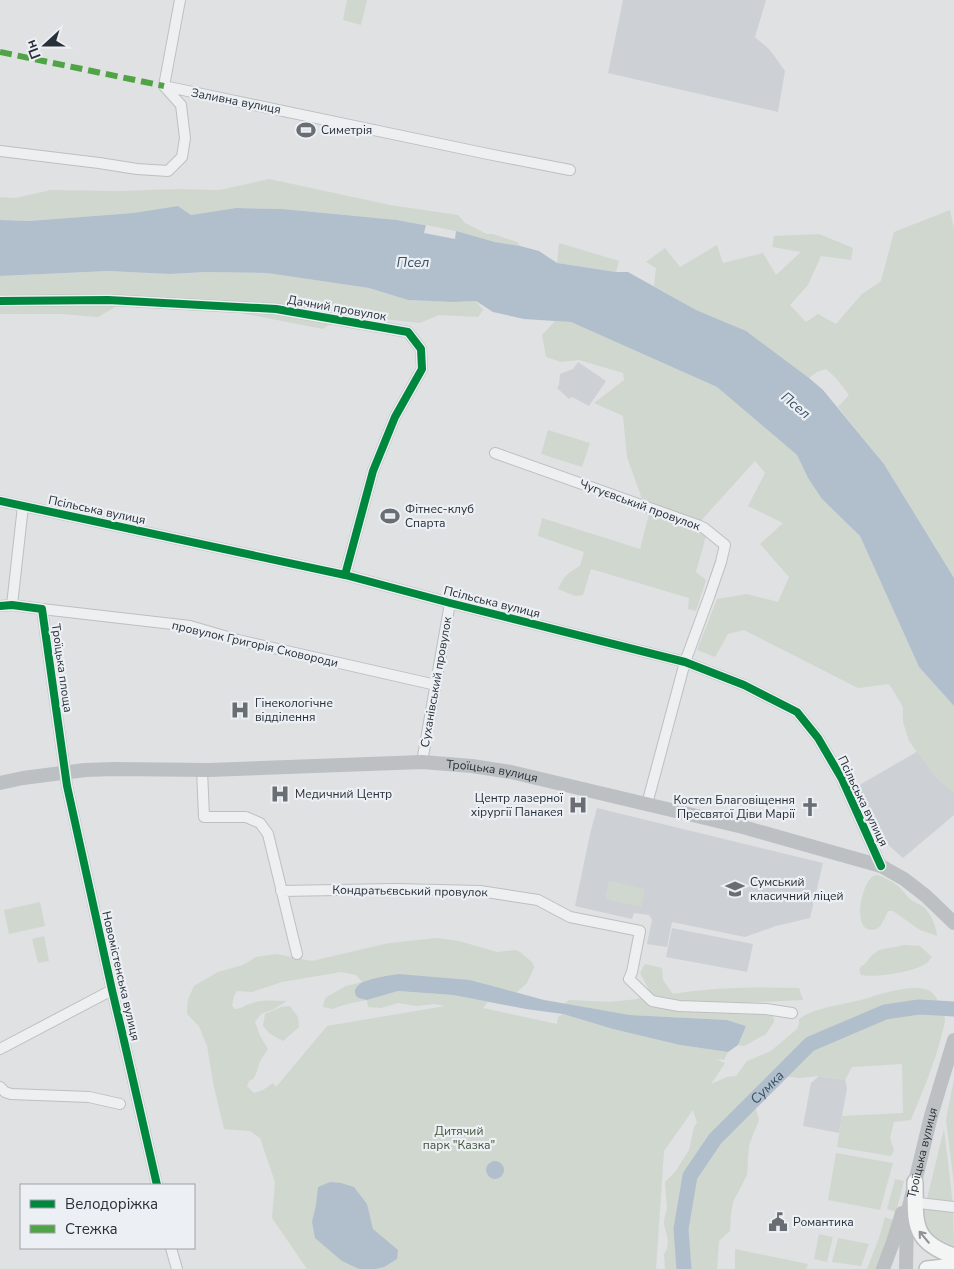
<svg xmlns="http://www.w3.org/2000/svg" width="954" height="1269" viewBox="0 0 954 1269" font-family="'Nunito Sans',sans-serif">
<rect width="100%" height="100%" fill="#dfe1e3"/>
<path fill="#cdd1d5" d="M 623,0 L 766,0 L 755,37 L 770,50 L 785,71 L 778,112 L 608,73 Z
M 578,362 L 606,381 L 589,406 L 572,397 L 569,399 L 557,388 L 559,385 L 560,374 L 573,369 Z
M 950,731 L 954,734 L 954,815 L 903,858 L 886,843 L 856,787 L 913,754 Z
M 597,808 L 823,863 L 810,918 L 776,926 L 745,937 L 672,922 L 667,947 L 647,944 L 652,920 L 649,915 L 634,913 L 632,919 L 575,906 L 590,834 Z
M 672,928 L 753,944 L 747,972 L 666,957 Z
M 819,1076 L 845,1080 L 847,1088 L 839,1133 L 803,1126 L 811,1083 Z"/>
<path fill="#d0d7cf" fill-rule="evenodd" d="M 347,0 L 367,0 L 361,25 L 343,20 Z
M 269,179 L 339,194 L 390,205 L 458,215 L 465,223 L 487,234 L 493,234 L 517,242 L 520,246 L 495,242 L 456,231 L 397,220 L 283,209 L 236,208 L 191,215 L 178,206 L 133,213 L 29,221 L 0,220 L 0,197 L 15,198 L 51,190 L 119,191 L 179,189 L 220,190 Z
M 950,210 L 954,229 L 954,578 L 884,464 L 838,407 L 849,395 L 836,378 L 826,369 L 817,372 L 809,378 L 788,363 L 654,286 L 656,268 L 646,262 L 665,248 L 680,267 L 717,245 L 723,263 L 763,253 L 776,275 L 801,252 L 772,247 L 774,236 L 819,234 L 853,248 L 851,260 L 821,256 L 808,285 L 790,305 L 806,322 L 818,314 L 836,324 L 862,294 L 881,281 L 894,232 Z
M 559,243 L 619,261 L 616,272 L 557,263 Z
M 108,271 L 170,274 L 205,272 L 267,273 L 369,288 L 408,300 L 453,302 L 476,301 L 483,310 L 478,317 L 439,315 L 420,323 L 344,315 L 323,329 L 153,296 L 117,306 L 98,317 L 61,314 L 0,314 L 0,276 Z
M 555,321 L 571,322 L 717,387 L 797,455 L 808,478 L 822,499 L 860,536 L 919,667 L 954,706 L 954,793 L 935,777 L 909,741 L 903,722 L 903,707 L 889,684 L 858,688 L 744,630 L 728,634 L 715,657 L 697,650 L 717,599 L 747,594 L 778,602 L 789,577 L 760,544 L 783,523 L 748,506 L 765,473 L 755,461 L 698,524 L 643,502 L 627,457 L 623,416 L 594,403 L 624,380 L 623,373 L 579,360 L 561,362 L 546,357 L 542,335 Z
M 548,430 L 590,443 L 582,467 L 541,454 Z
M 649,514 L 706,536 L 696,572 L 706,580 L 696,611 L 688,609 L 689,598 L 591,569 L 583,595 L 575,596 L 558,589 C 564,576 568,573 580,566 L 584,552 L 538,536 L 542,518 L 640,549 Z
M 877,875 C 884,877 892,881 898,886 C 903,890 906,896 911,900 C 917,904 924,905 927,911 C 933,918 936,927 937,936 L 920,930 L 893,911 L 888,911 C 886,915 884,920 881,925 C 879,928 875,930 871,930 C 852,928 862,887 870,879 C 873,876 873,876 877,875 Z
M 609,881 L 645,889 L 641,907 L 605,899 Z
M 40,902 L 45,926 L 9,934 L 4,910 Z
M 44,936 L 49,961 L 38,963 L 32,939 Z
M 437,938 L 459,941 L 497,952 L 515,950 L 520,952 L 533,963 L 534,968 L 527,983 L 516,993 L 470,980 L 363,982 L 357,986 L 355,990 L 367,1000 L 398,991 L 453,995 L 488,1002 L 483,1008 L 557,1024 L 558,1017 L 563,1014 L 613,1029 L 680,1045 L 728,1052 L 724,1060 L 715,1059 L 725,1063 L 711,1084 L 727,1077 L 736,1076 L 747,1061 L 771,1051 L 797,1029 L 799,1024 L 799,1019 C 817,1006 846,1005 868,998 C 882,993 914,984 928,990 C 936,993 944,1011 945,1019 C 945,1023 943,1029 942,1034 C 935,1063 922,1092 911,1120 L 894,1122 L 890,1138 L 894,1150 L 891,1156 L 837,1147 L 842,1116 L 903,1113 L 902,1064 L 852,1067 L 845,1080 L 819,1076 L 799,1078 L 783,1076 L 770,1078 L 766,1082 L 755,1095 L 755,1106 L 759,1120 L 749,1145 L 747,1175 L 733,1202 L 731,1214 L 730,1231 L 719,1241 L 717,1269 L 665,1269 L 664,1254 L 667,1249 L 668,1240 L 664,1225 L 664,1220 L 667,1208 L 665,1182 L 675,1172 L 689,1150 L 694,1127 L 697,1123 L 693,1110 L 664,1151 L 656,1269 L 307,1269 L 272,1218 L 275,1182 L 260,1138 L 250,1131 L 224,1129 L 214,1087 L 207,1046 L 199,1026 L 187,1014 L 188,999 L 194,986 L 218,972 L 243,965 L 256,957 L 276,954 L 312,961 L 389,943 ZM 341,972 L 356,975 L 362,982 L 346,986 L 325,998 L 323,1007 L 332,1009 L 347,1004 L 367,1000 L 368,1007 L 381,1008 L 398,1003 L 417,1006 L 435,1004 L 445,1006 L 327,1026 L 276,1087 L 273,1083 L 263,1090 L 254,1093 L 247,1086 L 249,1081 L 253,1079 L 256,1074 L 260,1061 L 268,1049 L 260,1036 L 255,1022 L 261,1014 L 274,1009 L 287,1001 C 274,1001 262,999 250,1004 C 244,1005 242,1009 235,1009 L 232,1006 L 234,996 L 237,991 L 252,992 L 282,982 Z
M 904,945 L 920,946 L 932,957 C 930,959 929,961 927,963 C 915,972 875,978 861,975 L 859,970 L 862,965 L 864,965 C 880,944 882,951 904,945 Z
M 645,964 L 662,968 L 663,980 L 673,994 C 715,987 757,987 799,988 L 803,1000 L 740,1003 L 773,1015 L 774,1022 L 766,1034 L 744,1046 L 738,1045 L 746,1026 L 727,1020 L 630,1015 L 564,1004 L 569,1000 L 610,1002 L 637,999 L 651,993 L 640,973 Z
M 290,1006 L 298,1017 L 299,1027 L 283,1041 L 270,1034 L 263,1026 L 265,1014 L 281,1007 Z
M 954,1079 L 954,1184 L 946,1120 Z
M 944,1129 L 953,1205 L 926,1203 Z
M 836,1153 L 893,1163 L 880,1210 L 828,1200 Z
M 895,1179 L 904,1181 L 896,1212 L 887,1209 Z
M 925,1206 L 953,1208 L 954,1246 C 943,1241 922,1233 923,1218 C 923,1214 924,1209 925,1206 Z
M 885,1217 L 893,1220 L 877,1269 L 867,1269 L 879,1238 Z
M 819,1234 L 833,1237 L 827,1262 L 814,1259 Z
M 838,1238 L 869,1244 L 861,1266 L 832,1262 Z
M 735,1249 L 808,1264 L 806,1269 L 735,1269 Z"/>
<path fill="#b0bfcb" d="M 178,206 L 191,215 L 236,208 L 283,209 L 397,220 L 456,231 L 495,242 L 520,246 L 539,251 L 557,263 L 616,272 L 628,272 L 696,310 L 746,331 L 809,378 L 823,390 L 884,464 L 954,578 L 954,706 L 919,667 L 860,536 L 822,499 L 808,478 L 797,455 L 717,387 L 571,322 L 524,319 L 493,312 L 476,301 L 453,302 L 408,300 L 369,288 L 267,273 L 205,272 L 170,274 L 108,271 L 0,276 L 0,220 L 29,221 L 133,213 Z
M 398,974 L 470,980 L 544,1000 L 630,1015 L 727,1020 L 746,1026 L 738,1045 L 728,1052 L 680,1045 L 613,1029 L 563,1014 L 526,1009 L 453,995 L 398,991 L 367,1000 L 359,998 L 356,996 C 355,992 354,991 356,988 C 360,979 388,976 398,974 Z
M486 1170a9 9 0 1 1 18 0a9 9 0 1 1-18 0Z
M 330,1182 L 341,1183 L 354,1187 L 367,1204 L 373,1229 L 398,1250 L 397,1259 L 384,1267 L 375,1269 L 359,1269 L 342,1261 L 315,1238 L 312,1222 L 316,1205 L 318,1187 Z"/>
<path fill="#dfe1e3" d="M 426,225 L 456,231 L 455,239 L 424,233 Z"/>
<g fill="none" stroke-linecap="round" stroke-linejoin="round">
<path stroke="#b0bfcb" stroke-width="15" id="s1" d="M 684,1269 L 681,1229 L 690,1176 L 715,1139 L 810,1044 L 885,1012 L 919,1007 L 954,1009"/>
<g stroke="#bdbfc1" stroke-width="12">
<path id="street" d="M 164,86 L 488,154 L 570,170
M 164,86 L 180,0
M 0,151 L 99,163 L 137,169 L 168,171 L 182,157 L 185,138 L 181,105 L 164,86
M 0,301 L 108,300 L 276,309 L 408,332 L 421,349 L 422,369 L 395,417 L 373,471 L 345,575
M 495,453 L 700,526 L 704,528 L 725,545 L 721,562 L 709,597 L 685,662 L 647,804
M 0,501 L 345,575 L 450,603 L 685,662 L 744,685 L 797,712 L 818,738 L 842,779 L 881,866
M 12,605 L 23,506
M 0,606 L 12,605 L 42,609 L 67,786 L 112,990 L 122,1032 L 157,1185
M 42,609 L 190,626 L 238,640 L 436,685
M 422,762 L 450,603
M 202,770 L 204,817 L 246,817 L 260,823 L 268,834 L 297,954
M 281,891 L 395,889 L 480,891 L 538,900 L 570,917 L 640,931 L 632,972 L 629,979 L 652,1001 L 679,1006 L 766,1009 L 792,1013
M 0,1049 L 112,990
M 0,1087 L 5,1092 L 11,1094 L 89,1097 L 120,1104
M 910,1202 L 954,1207
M 171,1248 L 177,1269"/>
</g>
<g stroke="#bcbec0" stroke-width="18">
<path id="primary" d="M 915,1182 C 916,1221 910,1241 954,1256
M 927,1269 L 954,1266"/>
</g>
<use href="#street" stroke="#eeeff0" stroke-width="10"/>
<g stroke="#bdc0c3" stroke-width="14">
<path id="s2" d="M 0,783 L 23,778 L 85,770 L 115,769 L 209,770 L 422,762 L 472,766 L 511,772 L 743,827 L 881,866 L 904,879 L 926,896 L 954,923"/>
<path d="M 883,1269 L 893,1242 L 902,1213"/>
<path id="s3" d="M 906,1269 L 907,1215 L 931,1116 L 954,1040"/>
</g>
<use href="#primary" stroke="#f3f4f4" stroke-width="15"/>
<path stroke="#51a445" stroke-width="6" stroke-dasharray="12 6" stroke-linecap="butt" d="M 0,52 L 164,86"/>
<g stroke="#eceff3" stroke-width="11">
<path id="cycleway" d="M 0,301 L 108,300 L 276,309 L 408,332 L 421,349 L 422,369 L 395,417 L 373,471 L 345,575
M 0,501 L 345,575 L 450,603 L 685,662 L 744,685 L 797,712 L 818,738 L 842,779 L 881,866
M 0,606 L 12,605 L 42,609 L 67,786 L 112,990 L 122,1032 L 157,1185"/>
</g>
<use href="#cycleway" stroke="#00873e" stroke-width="8"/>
</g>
<defs><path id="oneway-shaft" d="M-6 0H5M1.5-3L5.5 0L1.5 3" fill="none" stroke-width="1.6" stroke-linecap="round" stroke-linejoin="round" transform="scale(1.25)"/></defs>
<use stroke="#8e9296" href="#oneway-shaft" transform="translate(924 1237) rotate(-130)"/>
<defs>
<g id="stadium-bare" transform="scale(1.5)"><path d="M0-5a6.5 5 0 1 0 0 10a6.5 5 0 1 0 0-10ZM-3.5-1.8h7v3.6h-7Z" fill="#686e74" stroke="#eceff3" stroke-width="2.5" paint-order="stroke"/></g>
<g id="hospital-bare" transform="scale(1.5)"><path d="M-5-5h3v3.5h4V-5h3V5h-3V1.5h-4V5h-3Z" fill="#686e74" stroke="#eceff3" stroke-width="2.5" paint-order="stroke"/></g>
<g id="church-bare" transform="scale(1.5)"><path d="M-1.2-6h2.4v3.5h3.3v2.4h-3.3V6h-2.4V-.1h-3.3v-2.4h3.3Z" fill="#686e74" stroke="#eceff3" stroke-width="2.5" paint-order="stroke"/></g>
<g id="school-bare" transform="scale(1.5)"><path d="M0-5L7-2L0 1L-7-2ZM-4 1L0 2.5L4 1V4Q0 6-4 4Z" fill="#686e74" stroke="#eceff3" stroke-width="2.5" paint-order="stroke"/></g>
<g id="civic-bare" transform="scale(1.5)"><path d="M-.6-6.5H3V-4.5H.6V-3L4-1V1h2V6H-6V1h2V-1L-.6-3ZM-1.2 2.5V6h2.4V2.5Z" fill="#686e74" stroke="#eceff3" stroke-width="2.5" paint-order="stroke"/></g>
</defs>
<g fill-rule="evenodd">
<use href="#stadium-bare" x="306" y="130"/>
<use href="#stadium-bare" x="390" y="516"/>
<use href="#hospital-bare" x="240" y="710"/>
<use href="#hospital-bare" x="280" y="794"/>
<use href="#hospital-bare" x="578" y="805"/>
<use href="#church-bare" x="810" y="807"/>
<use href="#school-bare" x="735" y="889"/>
<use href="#civic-bare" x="778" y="1222"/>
</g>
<g text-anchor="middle" stroke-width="4.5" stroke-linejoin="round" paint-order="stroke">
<g font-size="12" fill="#283039" stroke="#eceff3">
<text transform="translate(236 101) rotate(11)" y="4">Заливна вулиця</text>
<text transform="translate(337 308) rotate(10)" y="4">Дачний провулок</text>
<text transform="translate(640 505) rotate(20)" y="4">Чугуєвський провулок</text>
<text transform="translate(97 510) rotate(12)" y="4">Псільська вулиця</text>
<text transform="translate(492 602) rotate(14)" y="4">Псільська вулиця</text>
<text transform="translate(255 644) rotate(13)" y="4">провулок Григорія Сковороди</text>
<text transform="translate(62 668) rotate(82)" y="4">Троїцька площа</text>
<text transform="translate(436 682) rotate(-80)" y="4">Суханівський провулок</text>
<text dy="4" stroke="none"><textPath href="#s2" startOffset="494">Троїцька вулиця</textPath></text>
<text transform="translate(863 801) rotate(64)" y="4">Псільська вулиця</text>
<text transform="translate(410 891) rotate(1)" y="4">Кондратьєвський провулок</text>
<text transform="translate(121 976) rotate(77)" y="4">Новомістенська вулиця</text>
<text dy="4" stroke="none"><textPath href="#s3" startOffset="118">Троїцька вулиця</textPath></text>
</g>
<g font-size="12" fill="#283039" stroke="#eceff3" text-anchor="start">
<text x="321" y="134">Симетрія</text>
<text x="405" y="513">Фітнес-клуб<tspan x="405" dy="14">Спарта</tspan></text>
<text x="255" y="707">Гінекологічне<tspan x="255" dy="14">відділення</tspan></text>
<text x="295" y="798">Медичний Центр</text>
<text x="563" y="802" text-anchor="end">Центр лазерної<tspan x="563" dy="14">хірургії Панакея</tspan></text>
<text x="795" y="804" text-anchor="end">Костел Благовіщення<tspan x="795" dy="14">Пресвятої Діви Марії</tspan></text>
<text x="750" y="886">Сумський<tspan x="750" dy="14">класичний ліцей</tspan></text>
<text x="793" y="1226">Романтика</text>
</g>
<g font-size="12" fill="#3f5337" stroke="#eceff3">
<text x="459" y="1135">Дитячий<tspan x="459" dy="14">парк "Казка"</tspan></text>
</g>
<g font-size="14" font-style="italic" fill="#385168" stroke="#eceff3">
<text x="413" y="267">Псел</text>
<text transform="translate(796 405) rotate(40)" y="5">Псел</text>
<text dy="5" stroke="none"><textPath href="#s1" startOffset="212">Сумка</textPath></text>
</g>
</g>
<rect x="20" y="1184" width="175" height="65" fill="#eceff3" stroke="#9ea3a9"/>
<rect x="30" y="1200" width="25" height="8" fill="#00873e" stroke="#9ea3a9"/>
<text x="65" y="1209" font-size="15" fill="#283039">Велодоріжка</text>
<rect x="30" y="1225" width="25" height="8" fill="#51a445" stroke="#9ea3a9"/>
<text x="65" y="1234" font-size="15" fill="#283039">Стежка</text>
<g transform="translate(45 45) rotate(249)" stroke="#eceff3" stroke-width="4" paint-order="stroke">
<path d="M0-4L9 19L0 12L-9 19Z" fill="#283039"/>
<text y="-8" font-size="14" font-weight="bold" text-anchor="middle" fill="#283039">Пн</text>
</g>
</svg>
